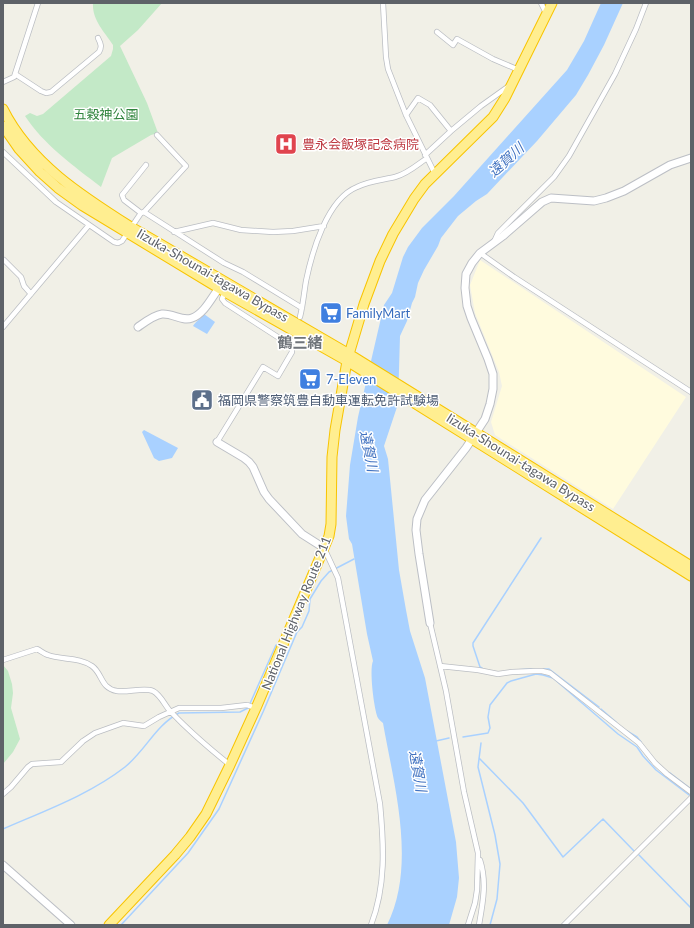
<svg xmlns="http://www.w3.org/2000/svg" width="694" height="928" viewBox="0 0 694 928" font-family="Lato,'Noto Sans JP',sans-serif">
<rect width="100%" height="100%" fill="#f1f0e7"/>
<path fill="#fffbde" d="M 480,260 L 686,397 L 613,509 L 495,435 L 491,422 L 502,386 L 499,372 L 475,313 L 470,285 Z"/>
<path fill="#c3e9c7" d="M 93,3 L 162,3 L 138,30 L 120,46 L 147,103 L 158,133 L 151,135 L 112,158 L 101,187 C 74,166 44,145 25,116 L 30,113 L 37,116 L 43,114 L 111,56 L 113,49 L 113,45 C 104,31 92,20 93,3 Z
M 3,665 L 8,671 L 12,684 L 13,693 L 11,708 L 20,739 L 13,752 L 3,764 Z"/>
<path fill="#a9d1ff" d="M 601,3 L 623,3 L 604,45 L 588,75 L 576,95 L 537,141 L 487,194 L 476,201 L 458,216 L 441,238 L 438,246 L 424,270 L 418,283 L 415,297 L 412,303 L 407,321 L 400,336 L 398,404 L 384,446 L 388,459 L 399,570 L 406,610 L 410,631 L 425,678 L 456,842 L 459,878 L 457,897 L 449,925 L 387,925 C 417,865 394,786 383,723 C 381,721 379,720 378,718 C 374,710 369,669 373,661 L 367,634 L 352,544 L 349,539 L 346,516 L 350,465 L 358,417 L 384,305 L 392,293 L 403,257 L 408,247 L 422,228 L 454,196 L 567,70 L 584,41 Z
M 204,314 L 215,322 L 207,334 L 193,326 C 196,321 201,319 204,314 Z
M 144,430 L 178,448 L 172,458 L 159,461 L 154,458 L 142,432 Z"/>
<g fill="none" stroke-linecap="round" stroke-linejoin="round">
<path stroke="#a9d1ff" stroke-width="1.5" d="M 482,668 L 480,667 L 473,646 L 473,643 L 541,538
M 536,669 L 549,669 L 553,672 L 599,707
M 514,670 L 532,669
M 601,709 L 616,722
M 627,731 L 637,737 L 641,742
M 463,737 L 488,733 L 490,728 L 488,717 L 490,705 L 507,683 L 511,681 L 536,674 L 543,675 L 553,678 L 618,734 L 637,747 L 643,756 L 656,770 L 689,795
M 436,741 L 449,738
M 481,743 L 478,767 L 495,835 L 500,864 L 497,899 L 490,925
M 479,758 L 523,803 L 563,857 L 603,819 L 634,851
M 670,773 L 691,789
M 3,829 C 44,811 89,795 125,767 C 145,751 156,725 179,713 L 240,712 L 248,708 L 276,645 L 279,645
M 639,855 L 691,908
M 121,925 L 188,853 L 219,809 L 263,712 L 297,632 L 302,627 L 309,611 L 310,599 L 321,581 L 329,572 L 354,559"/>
<g stroke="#bbbec3" stroke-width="6">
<path id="street" d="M 383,3 L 386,57 L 388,69 L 406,115 L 435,174
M 541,3 L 546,13
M 437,32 L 453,45 L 457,39 L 493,59 L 519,70
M 15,74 L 41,91 L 46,93 L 51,92 L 99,52 C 102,47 101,44 98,38
M 3,82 L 14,77 L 38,3
M 406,115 L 418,98 L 430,105 L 451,131 L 481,106 L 509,86
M 3,152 L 56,202 L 114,242 L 118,243 L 122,241 L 141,213 L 144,212 L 186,166 L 157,135
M 425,155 L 451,131
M 144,212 L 224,263 L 243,272 L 302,308
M 141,213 L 124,200 L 122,195 L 146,165
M 174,232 L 213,223 L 241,230 L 273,232 L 293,231 L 324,226
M 494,242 L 498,233 L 554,177 L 569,156 L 615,74 L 636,29 L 646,3
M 480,253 L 514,277 L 691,392
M 4,260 L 21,277 L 24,286 L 31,294
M 225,292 L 222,299 L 225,303 L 287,343 L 289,345 L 291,344
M 300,317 C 303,305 304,293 306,281 C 312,252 327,199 357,187 C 369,181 382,180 395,177 C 407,174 417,165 427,158
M 3,327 L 89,225
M 217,442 L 263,367 L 278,376 L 292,352 L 291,344 L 293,341
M 324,548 L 338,578 L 380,804 C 384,846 386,886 371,925
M 430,623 L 446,691 L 464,792 L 478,853 L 477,890 L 475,903 L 468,925
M 3,660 L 37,649 C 41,651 44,654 48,655 C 62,660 79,657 92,666 C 103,674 100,688 117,691 C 127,693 144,687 153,691 C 161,695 165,706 171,712 C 189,731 210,749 230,765
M 440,666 L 478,670 L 498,674 L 512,672 L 536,671 L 542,671 L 550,673 L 639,743 L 655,763 L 667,774 L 691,792
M 3,794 L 11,787 L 28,767 L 32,764 L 61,762 L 83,741 L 95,733 L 123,723 L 144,726 L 159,717 L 179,708 L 221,708 L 247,705 L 256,708
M 479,925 C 483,902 487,882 480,860
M 564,925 L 691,798"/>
</g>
<g stroke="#bcbfc5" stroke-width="9">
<path id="secondary" d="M 138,327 C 145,322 154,315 162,314 C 173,313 182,322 192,318 C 204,314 212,297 219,288
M 217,442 L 244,458 L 249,462 L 253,467 L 264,492 L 269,499 L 302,534 L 324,548
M 430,623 L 419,554 L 416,530 L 417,519 L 425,500 L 466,448 L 485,419 L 490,404 L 493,389 L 493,374 L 488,359 L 471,318 L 467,306 L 465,288 L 466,274 L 472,263 L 480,253 L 503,236 L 542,202 L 551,198 L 594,201 L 606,198 L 624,191 L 670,165 L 691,158
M 3,865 L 71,925"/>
</g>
<g stroke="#f8c400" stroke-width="11">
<path id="highway" d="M 3,109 C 30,163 82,196 131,227 L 349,354 L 691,566
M 3,126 L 19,149 L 40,172 L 58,188 L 83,206 L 225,292 L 347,361 L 691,576
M 109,925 L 175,855 L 190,837 L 206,814 L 230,765 L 256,708 L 324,548 L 329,536 L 331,524 L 332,457 L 335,430 L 347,361 L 364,304 L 380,261 L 393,234 L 414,199 L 425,184 L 493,117 L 505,98 L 552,3"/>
</g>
<use href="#street" stroke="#fff" stroke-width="4.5"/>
<use href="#secondary" stroke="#fff" stroke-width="7"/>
<use href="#highway" stroke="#ffee90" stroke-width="9"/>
</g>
<defs>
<g id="hospital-square" transform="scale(1.15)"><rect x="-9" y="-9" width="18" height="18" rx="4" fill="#e0444e" stroke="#fff"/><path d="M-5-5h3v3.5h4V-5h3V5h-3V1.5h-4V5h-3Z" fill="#fff"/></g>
<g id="supermarket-square" transform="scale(1.15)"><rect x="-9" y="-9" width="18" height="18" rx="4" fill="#3f7fe0" stroke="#fff"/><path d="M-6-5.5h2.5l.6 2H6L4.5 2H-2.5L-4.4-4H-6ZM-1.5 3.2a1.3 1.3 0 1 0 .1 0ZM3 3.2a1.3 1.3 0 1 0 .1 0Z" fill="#fff"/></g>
<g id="civic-square" transform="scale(1.15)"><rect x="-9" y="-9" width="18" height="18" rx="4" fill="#5c6f8a" stroke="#fff"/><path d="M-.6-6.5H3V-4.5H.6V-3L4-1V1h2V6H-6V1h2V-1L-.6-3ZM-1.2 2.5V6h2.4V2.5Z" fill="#fff"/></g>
</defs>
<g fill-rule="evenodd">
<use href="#hospital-square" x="286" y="144"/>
<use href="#supermarket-square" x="331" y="313"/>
<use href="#supermarket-square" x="310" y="379"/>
<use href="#civic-square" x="202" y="400"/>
</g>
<g text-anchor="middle" stroke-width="3" stroke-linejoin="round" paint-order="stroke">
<g font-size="13" fill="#30843d" stroke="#fff">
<text x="106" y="119">五穀神公園</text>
</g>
<g font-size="13" fill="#be3a42" stroke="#fff" text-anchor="start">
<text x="302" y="149">豊永会飯塚記念病院</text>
</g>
<g font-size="13" fill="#5e6268" stroke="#fff">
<text transform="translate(213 275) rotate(30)" y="5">Iizuka-Shounai-tagawa Bypass</text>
<text transform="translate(521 462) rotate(32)" y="5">Iizuka-Shounai-tagawa Bypass</text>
<text transform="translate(296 613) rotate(-68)" y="5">National Highway Route 211</text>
</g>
<g font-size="13" fill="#366cbe" stroke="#fff" text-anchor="start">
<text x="346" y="318">FamilyMart</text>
<text x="326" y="384">7-Eleven</text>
</g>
<g font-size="13" fill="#4e5e75" stroke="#fff" text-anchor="start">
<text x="218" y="405">福岡県警察筑豊自動車運転免許試験場</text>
</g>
<g font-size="14" font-style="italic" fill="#4273c1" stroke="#fff">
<text transform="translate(506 160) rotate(-42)" y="5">遠賀川</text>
<text transform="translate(369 451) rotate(79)" y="5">遠賀川</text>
<text transform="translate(418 771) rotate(80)" y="5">遠賀川</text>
</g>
<g font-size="15" font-weight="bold" fill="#6f747a" stroke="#fff">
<text x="300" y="348">鶴三緒</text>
</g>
</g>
<rect width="694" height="928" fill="none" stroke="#5e6268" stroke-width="8"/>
</svg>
